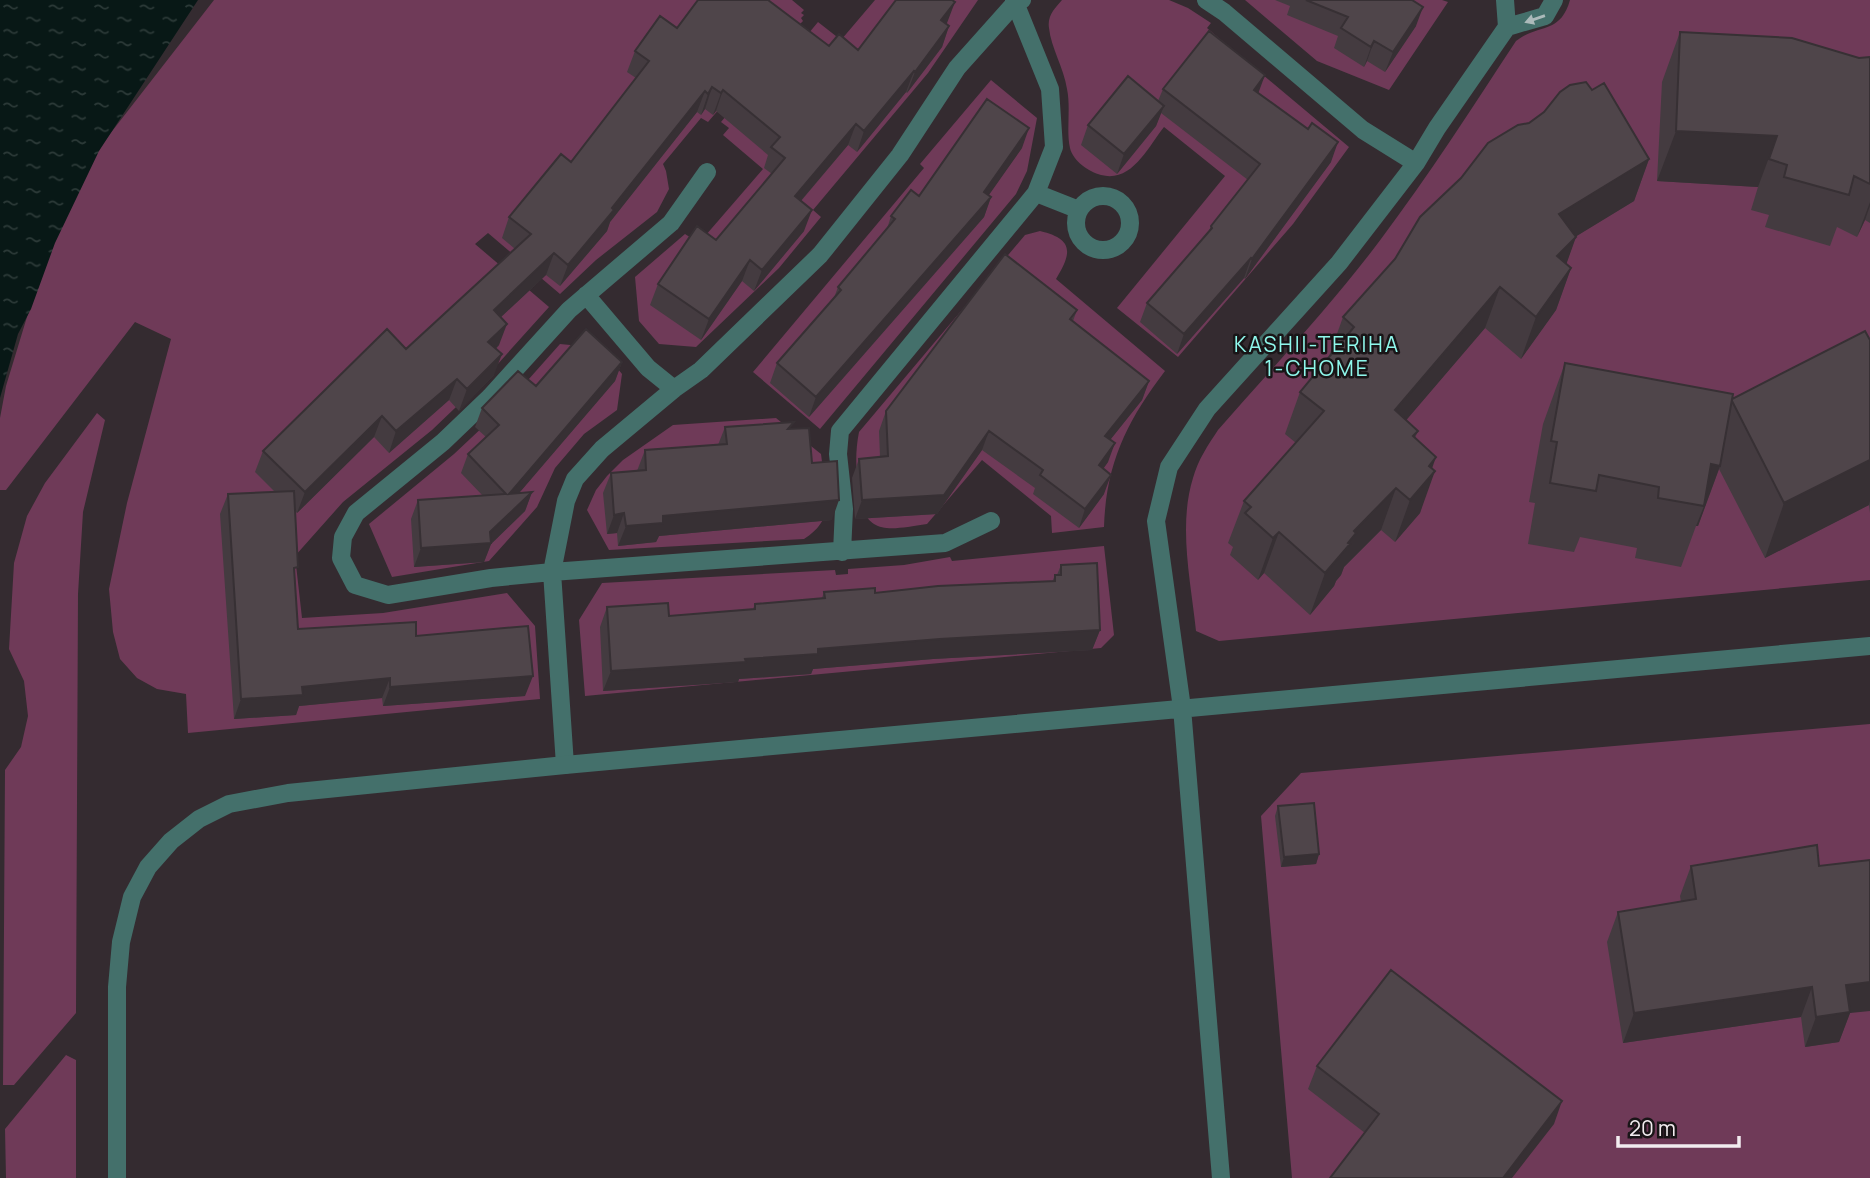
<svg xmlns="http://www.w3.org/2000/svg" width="1870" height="1178" viewBox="0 0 1870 1178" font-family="Manrope,sans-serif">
<defs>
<pattern id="water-ripples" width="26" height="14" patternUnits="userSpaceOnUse" patternTransform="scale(1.75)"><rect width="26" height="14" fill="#081816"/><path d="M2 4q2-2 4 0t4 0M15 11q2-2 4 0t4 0" fill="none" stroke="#2c3a38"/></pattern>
</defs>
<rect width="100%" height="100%" fill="#342b30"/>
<path fill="#6f3a58" d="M 214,0 L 792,0 L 804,10 L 801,13 L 804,15 L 801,18 L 803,21 L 797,27 L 757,65 L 708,122 L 701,118 L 663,164 L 666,171 L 669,189 L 657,212 L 596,260 L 560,294 L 488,233 L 475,244 L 549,307 L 478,386 L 432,430 L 343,502 L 295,556 L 302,618 L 383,613 L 507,593 L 535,626 L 540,699 L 188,733 L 186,694 L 157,689 L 137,678 L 120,659 L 113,632 L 109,589 L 127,503 L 171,339 L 135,322 L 6,490 L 0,490 L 0,418 L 6,386 L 47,251 L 99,148 Z
M 875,0 L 978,0 L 928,73 L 813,210 L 821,217 L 779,268 L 696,347 L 659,344 L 639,321 L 635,277 L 685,234 L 699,243 L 763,169 L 723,135 L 729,128 L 721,122 L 750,87 L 770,80 L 818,22 L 841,40 Z
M 1062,0 L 1169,0 L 1188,8 L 1211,23 L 1207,28 L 1349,147 L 1293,224 L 1178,357 L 1117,308 L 1225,176 L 1164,127 C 1148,147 1132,183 1101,175 C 1089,172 1073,161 1070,148 C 1066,131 1071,108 1067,89 C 1064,68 1051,48 1049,28 C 1047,16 1055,8 1062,0 Z
M 1245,0 L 1442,0 L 1448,2 L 1389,90 L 1317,61 Z
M 1570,0 L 1870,0 L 1870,580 L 1219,641 L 1196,631 C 1191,582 1178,526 1193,478 C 1198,460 1208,445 1218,430 C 1273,367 1331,306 1381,239 C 1429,175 1472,108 1516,41 C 1539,23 1560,35 1570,0 Z
M 991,80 L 1037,118 L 1027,171 L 1016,194 L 820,429 L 753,372 L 924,168 L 920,164 Z
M 1040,231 C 1074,239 1072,253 1056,279 L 1165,371 C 1127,421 1106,463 1104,527 L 1052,533 L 1051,516 L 982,460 L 927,524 C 887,530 864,537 858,488 C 856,468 855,452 859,432 L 1025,235 Z
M 560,344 L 601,348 L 622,374 L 617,410 L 584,434 L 555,468 L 537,507 L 489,561 L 392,577 L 369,524 L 454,454 L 503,408 Z
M 97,413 L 105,420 L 83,512 L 78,594 L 76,1013 L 14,1085 L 3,1085 L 5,770 L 21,747 L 28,716 L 24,681 L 9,649 L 14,563 L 27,516 L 45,483 Z
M 776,418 L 821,454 C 825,489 839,517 804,539 L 609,550 L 587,510 L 596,490 L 607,476 L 623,460 L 673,425 Z
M 1104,546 L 1114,635 L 1101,648 L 585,696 L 579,620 L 602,583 L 835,570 L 836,575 L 848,574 L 848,569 L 904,565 L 950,557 L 952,561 Z
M 1870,724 L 1870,1178 L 1292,1178 L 1261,816 L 1301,773 Z
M 66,1055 L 76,1060 L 76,1178 L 6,1178 L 5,1129 Z"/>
<path fill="url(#water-ripples)" d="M 0,0 L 198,0 L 99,151 L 55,243 L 31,309 L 18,334 L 0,398 Z"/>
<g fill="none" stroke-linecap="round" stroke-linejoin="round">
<path stroke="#44706b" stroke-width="18" d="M 1206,0 L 1224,12 L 1363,130 L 1416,163
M 1505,0 L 1507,27
M 707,172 L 671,223 L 569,310 L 490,397 L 443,442 L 356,513 L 343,537 L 341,558 L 355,585 L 388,595 L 491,578 L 552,572 L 945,543 L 991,521
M 1036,193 L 1079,210
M1076 223a27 27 0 1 1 54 0a27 27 0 1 1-54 0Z
M 586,295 L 648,368 L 674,389
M 842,552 L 844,509 L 838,454 L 840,431 L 1036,193 L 1054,147 L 1050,89 L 1014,0
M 1182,708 L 1156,521 L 1169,467 L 1207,409 L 1339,263 L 1416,163 L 1437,128 L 1507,27 L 1545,16 L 1554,0
M 565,765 L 552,572 L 566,501 L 575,479 L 602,449 L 674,389 L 701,370 L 820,255 L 900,155 L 957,68 L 1015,3 L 1022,0"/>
<path stroke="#44706b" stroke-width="18" d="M 1182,708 L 1221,1178
M 117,1178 L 117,987 L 121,942 L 132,897 L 148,867 L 171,841 L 199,819 L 229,804 L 288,793 L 565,765 L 1870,646"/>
</g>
<path fill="#443b40" d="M 1275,0 L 1412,0 L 1416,26 L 1385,72 L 1367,61 L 1364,67 L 1334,48 L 1338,36 L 1287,15 L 1290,6 Z
M 954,2 L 946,24 L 949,26 L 942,47 L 907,93 L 906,92 L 857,152 L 848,145 L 801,201 L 804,231 L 754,291 L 742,281 L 701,340 L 650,305 L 658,284 L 716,240 L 772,174 L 764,168 L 768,155 L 716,111 L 713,115 L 705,109 L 701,115 L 697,112 L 610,222 L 607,231 L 560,286 L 546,275 L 501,317 L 499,345 L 496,349 L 494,375 L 459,411 L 449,400 L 389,453 L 374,437 L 297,513 L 295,511 L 295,577 L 298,629 L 416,636 L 525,696 L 383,706 L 382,698 L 299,706 L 296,715 L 234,719 L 220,514 L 228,494 L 275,492 L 255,472 L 263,451 L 406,349 L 515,249 L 502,238 L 509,217 L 571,162 L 636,78 L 627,72 L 635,51 L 677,28 L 858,50 Z
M 1680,32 L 1859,58 L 1870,57 L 1870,223 L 1865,220 L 1857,237 L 1837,227 L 1830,246 L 1765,227 L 1769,215 L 1751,210 L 1758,187 L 1657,181 L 1662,82 Z
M 1163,89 L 1259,93 L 1331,162 L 1245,279 L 1244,278 L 1177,354 L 1140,322 L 1147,303 L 1209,231 L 1211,226 L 1248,180 L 1161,113 L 1156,126 L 1117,174 L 1081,145 L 1088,125 L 1158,101 Z
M 1022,148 L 988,195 L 991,197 L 984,217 L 809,417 L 770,383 L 777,363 L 834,298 L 838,287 L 887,229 L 891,216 L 919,196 Z
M 1649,159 L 1634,201 L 1576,236 L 1566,264 L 1571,268 L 1556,310 L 1521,359 L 1485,328 L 1406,420 L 1418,431 L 1415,438 L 1432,468 L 1420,513 L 1395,542 L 1381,530 L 1344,567 L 1341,575 L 1336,581 L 1334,586 L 1310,615 L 1264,573 L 1258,580 L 1230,555 L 1233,547 L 1228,543 L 1244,501 L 1296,443 L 1285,434 L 1300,392 L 1328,359 L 1343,317 Z
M 1077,310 L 1073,321 L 1149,381 L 1142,400 L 1110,440 L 1108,462 L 1103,469 L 1104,494 L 1079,528 L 1033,494 L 1035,488 L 982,450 L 937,514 L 855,519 L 852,478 L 859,459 L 880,457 L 879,431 L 886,411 Z
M 1870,340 L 1870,513 L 1869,505 L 1765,558 L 1719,469 L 1698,526 L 1696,526 L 1681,567 L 1635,558 L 1637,548 L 1580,537 L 1574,552 L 1528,544 L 1535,503 L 1529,502 L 1543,424 L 1565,363 L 1732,399 Z
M 622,362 L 615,381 L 519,493 L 532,492 L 525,511 L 491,544 L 484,562 L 414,567 L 411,519 L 418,500 L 483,496 L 461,473 L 468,454 L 486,437 L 475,427 L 482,408 L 536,386 Z
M 725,427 L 792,429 L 812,463 L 832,520 L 659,536 L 656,542 L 618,546 L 617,533 L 607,534 L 603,493 L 611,473 L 637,471 L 645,450 L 718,445 Z
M 1061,565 L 1100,630 L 1092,650 L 933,659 L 813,669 L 811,674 L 739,679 L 738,682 L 603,691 L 600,627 L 607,607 L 669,616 L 753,609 L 755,604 L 822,598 L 824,592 L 875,593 L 1052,582 L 1055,575 L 1057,575 Z
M 1278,806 L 1319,854 L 1316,864 L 1281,867 L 1275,816 Z
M 1691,866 L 1819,866 L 1850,1013 L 1839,1042 L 1805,1047 L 1801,1017 L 1623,1043 L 1607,942 L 1618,912 L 1681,902 L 1680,896 Z
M 1317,1066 L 1554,1124 L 1365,1133 L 1308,1089 Z"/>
<path fill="#373034" d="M 955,2 L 947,23 L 933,41 L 941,20 Z
M 1423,7 L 1416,26 L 1385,72 L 1393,52 Z
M 949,26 L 942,47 L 907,93 L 915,72 Z
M 1374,41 L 1367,61 L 1364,67 L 1371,47 Z
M 914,71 L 906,92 L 857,152 L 864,131 Z
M 1265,75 L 1258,94 L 1254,90 Z
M 712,87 L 705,109 L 701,115 L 708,94 Z
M 723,90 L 716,111 L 713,115 L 721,93 Z
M 705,91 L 697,112 L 610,222 L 607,231 L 560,286 L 568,265 Z
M 1164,106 L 1156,126 L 1117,174 L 1124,154 Z
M 856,124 L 848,145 L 787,217 L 795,196 Z
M 1029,128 L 1022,148 L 977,212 L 984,192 Z
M 1676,131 L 1777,136 L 1758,187 L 1657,181 Z
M 1338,142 L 1331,162 L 1245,279 L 1252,259 Z
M 1649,159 L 1634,201 L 1544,256 L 1559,214 Z
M 991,197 L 984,217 L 809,417 L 816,397 Z
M 1870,202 L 1870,206 L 1865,220 L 1857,237 Z
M 812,210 L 804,231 L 754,291 L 762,270 Z
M 1576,237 L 1561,279 L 1557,256 Z
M 554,253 L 546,275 L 486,331 L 494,310 Z
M 1251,258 L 1244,278 L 1177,354 L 1184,334 Z
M 750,260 L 742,281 L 701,340 L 709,319 Z
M 1571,268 L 1556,310 L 1521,359 L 1536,317 Z
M 1500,287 L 1485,328 L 1379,452 L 1395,410 Z
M 507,324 L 499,345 L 480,363 L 488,342 Z
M 502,354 L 494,375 L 459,411 L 467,389 Z
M 622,362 L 615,381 L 502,513 L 509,494 Z
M 457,379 L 449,400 L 389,453 L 396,431 Z
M 1149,381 L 1142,400 L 1098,455 L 1105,436 Z
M 382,416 L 374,437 L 297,513 L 305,492 Z
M 989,431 L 982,450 L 937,514 L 855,519 L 862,500 Z
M 1115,443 L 1108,462 L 1092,484 L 1099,465 Z
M 1436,457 L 1428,480 L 1435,471 L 1420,513 L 1395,542 L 1410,500 L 1429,466 Z
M 1870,460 L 1870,501 L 1869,505 L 1765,558 L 1784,503 Z
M 1711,464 L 1720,466 L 1698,526 L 1696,526 L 1704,506 Z
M 1111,475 L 1104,494 L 1079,528 L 1085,509 Z
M 1396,488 L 1381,530 L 1344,567 L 1341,575 L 1336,581 L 1334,586 L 1310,615 L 1325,573 L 1354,531 Z
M 532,492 L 525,511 L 491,544 L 484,562 L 414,567 L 421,548 L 490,532 Z
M 839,500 L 832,520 L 659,536 L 656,542 L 618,546 L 626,526 L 663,516 Z
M 624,513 L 617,533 L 607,534 L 614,515 Z
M 1279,532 L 1264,573 L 1258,580 L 1273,538 Z
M 1100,630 L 1092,650 L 933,659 L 813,669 L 811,674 L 739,679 L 738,682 L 603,691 L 611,671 L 745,659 L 818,649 L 940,639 Z
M 533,676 L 525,696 L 383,706 L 390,687 Z
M 390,678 L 382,698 L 299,706 L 296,715 L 234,719 L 241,699 L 302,687 Z
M 1319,854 L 1316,864 L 1281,867 L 1284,857 Z
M 1870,982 L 1870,1011 L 1850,1013 L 1839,1042 L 1805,1047 L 1816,1017 L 1846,985 Z
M 1812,987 L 1801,1017 L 1623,1043 L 1634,1013 Z
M 1562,1101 L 1554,1124 L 1512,1178 L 1503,1178 Z"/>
<path fill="#4f454a" stroke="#373034" stroke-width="2" d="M 698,0 L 768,0 L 829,46 L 839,34 L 858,50 L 896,0 L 952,0 L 955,2 L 941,20 L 949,26 L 915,72 L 914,71 L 864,131 L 856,124 L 795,196 L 812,210 L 762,270 L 750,260 L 709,319 L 658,284 L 697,226 L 716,240 L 785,158 L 771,147 L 780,137 L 723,90 L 721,93 L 712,87 L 708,94 L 705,91 L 612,208 L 614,210 L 568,265 L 554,253 L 494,310 L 507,324 L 488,342 L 502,354 L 467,389 L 457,379 L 396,431 L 382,416 L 305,492 L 263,451 L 387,329 L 406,349 L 531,234 L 509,217 L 561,154 L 571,162 L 649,61 L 635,51 L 660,16 L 677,28 Z
M 1306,0 L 1412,0 L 1423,7 L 1393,52 L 1374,41 L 1371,47 L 1341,28 L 1348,17 Z
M 1209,31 L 1265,75 L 1254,90 L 1308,129 L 1312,123 L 1338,142 L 1252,259 L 1251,258 L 1184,334 L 1147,303 L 1212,228 L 1211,226 L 1260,164 L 1163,89 Z
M 1680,32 L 1792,38 L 1859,58 L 1870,57 L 1870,184 L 1854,176 L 1849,195 L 1784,177 L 1787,165 L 1769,159 L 1777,136 L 1676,131 Z
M 1128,76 L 1164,106 L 1124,154 L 1088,125 Z
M 1586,82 L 1592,90 L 1604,83 L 1649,159 L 1559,214 L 1576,237 L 1557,256 L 1571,268 L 1536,317 L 1500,287 L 1395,410 L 1418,431 L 1413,436 L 1436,457 L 1429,466 L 1435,471 L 1410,500 L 1396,488 L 1354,531 L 1356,533 L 1348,543 L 1350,544 L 1325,573 L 1279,532 L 1273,538 L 1245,513 L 1251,507 L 1244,501 L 1324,411 L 1300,392 L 1354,327 L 1343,317 L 1395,259 L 1420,217 L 1461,178 L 1488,143 L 1518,125 L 1529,123 L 1544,112 L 1560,92 L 1570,85 Z
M 987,99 L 1029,128 L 984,192 L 991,197 L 816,397 L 777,363 L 841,290 L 838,287 L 895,219 L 891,216 L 911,190 L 919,196 Z
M 1005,254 L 1077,310 L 1070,319 L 1149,381 L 1105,436 L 1115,443 L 1099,465 L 1111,475 L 1085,509 L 1040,475 L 1043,470 L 989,431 L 944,495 L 862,500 L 859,459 L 888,456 L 886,411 Z
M 586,329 L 622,362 L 509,494 L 532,492 L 490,532 L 491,543 L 421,548 L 418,500 L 506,494 L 468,454 L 499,425 L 482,408 L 518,371 L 536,386 Z
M 1865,331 L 1870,340 L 1870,460 L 1784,503 L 1732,401 L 1732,399 Z
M 1565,363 L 1733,394 L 1720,466 L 1711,464 L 1704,506 L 1658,498 L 1659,487 L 1599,475 L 1596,491 L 1550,483 L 1557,442 L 1551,441 Z
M 794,422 L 788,429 L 809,428 L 812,463 L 837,461 L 839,500 L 663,516 L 663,523 L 626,526 L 624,513 L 614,515 L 611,473 L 646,470 L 645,450 L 727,444 L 725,427 Z
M 294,491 L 298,567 L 294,568 L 298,629 L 416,622 L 416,636 L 528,626 L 533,676 L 390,687 L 390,678 L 302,687 L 303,695 L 241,699 L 228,494 Z
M 1097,563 L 1100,630 L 940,639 L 818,649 L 818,654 L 745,659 L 746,662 L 611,671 L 607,607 L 668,603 L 669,616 L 755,609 L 755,604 L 825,598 L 824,592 L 875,588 L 875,593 L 938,586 L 1055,581 L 1055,575 L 1061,575 L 1061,565 Z
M 1314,803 L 1319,854 L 1284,857 L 1278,806 Z
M 1817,845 L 1819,866 L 1870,860 L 1870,982 L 1846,985 L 1850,1012 L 1816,1017 L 1812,987 L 1634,1013 L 1618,912 L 1696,899 L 1691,866 Z
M 1391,970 L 1562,1101 L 1503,1178 L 1330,1178 L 1379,1114 L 1317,1066 Z"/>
<defs><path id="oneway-solid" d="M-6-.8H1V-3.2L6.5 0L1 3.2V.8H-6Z" transform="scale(1.75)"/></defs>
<use fill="#acbaba" href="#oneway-solid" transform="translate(1535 19) rotate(161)"/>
<g text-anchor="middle" stroke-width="5" stroke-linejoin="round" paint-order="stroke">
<g font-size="21" letter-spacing="2" fill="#8ff8ec" stroke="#191517">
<text x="1317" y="352">KASHII-TERIHA<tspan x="1317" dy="24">1-CHOME</tspan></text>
</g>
</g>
<path d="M1618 1136v10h121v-10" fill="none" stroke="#f2ecef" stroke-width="3.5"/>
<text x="1629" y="1136" font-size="21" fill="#f2ecef" stroke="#191517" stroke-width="5" paint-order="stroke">20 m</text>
</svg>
